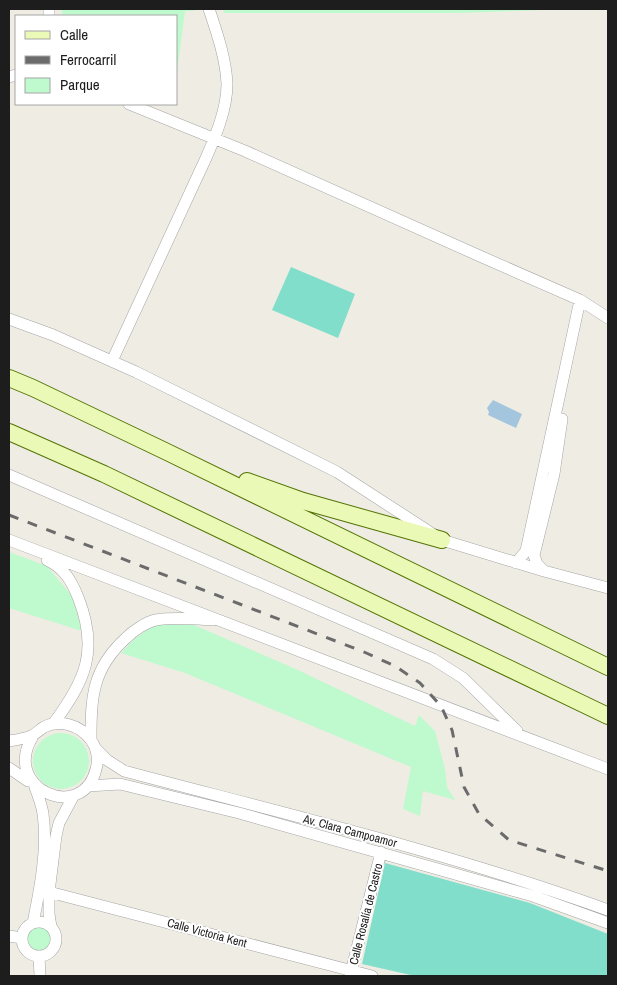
<svg xmlns="http://www.w3.org/2000/svg" width="617" height="985" viewBox="0 0 617 985" font-family="'Archivo Narrow',sans-serif">
<rect width="100%" height="100%" fill="#efede3"/>
<path fill="#bff9ce" d="M 62,9 L 194,9 L 195,11 L 185,11 L 176,80 L 176,16 L 62,16 Z
M 223,9 L 575,9 L 458,13 L 224,13 Z
M 9,552 L 47,566 L 72,596 L 82,631 L 9,608 Z
M 156,624 L 194,625 L 298,670 L 415,726 L 419,715 L 435,731 L 445,769 L 447,787 L 455,800 L 423,791 L 420,816 L 403,809 L 411,767 L 185,673 L 121,653 L 134,639 Z
M33 761a28 28 0 1 1 56 0a28 28 0 1 1-56 0Z
M27 939a12 12 0 1 1 24 0a12 12 0 1 1-24 0Z"/>
<path fill="#80decb" d="M 291,267 L 355,294 L 338,338 L 272,310 Z
M 385,863 L 530,903 L 608,934 L 608,976 L 415,976 L 362,964 Z"/>
<path fill="#a3c5dd" d="M 493,400 L 522,414 L 516,428 L 488,415 L 489,412 L 487,408 Z"/>
<g fill="none" stroke-linecap="round" stroke-linejoin="round">
<g stroke="#a4a4a4" stroke-width="12">
<path id="minor" d="M 49,16 L 49,9
M 9,77 L 16,75
M 129,104 L 245,151 L 482,257 L 580,300 L 608,318
M 9,319 L 53,335 L 136,372 L 337,472 L 442,540 L 544,571 L 608,588
M 112,361 L 206,158 C 216,135 227,109 227,84 C 226,59 217,33 209,9
M 9,475 L 433,659 L 463,678 L 517,731
M 9,540 L 608,769
M 47,560 C 64,568 71,580 78,597 C 99,650 86,680 53,724
M 516,563 L 526,551 L 580,300
M 544,571 L 537,564 L 534,555 L 554,474 L 562,419
M 91,740 C 91,697 92,669 126,638 C 133,631 146,622 156,620 C 174,617 195,619 214,620
M 9,741 C 16,740 24,739 31,736 C 36,734 39,730 44,727 C 60,719 80,725 91,740 C 97,748 99,760 96,769 C 83,824 0,789 33,736
M 95,748 L 107,760 L 124,771 C 286,814 450,853 608,910
M 9,768 L 28,781
M 88,786 L 120,784 L 239,813 L 533,896 L 608,923
M 49,892 L 372,976
M22 939a17 17 0 1 1 34 0a17 17 0 1 1-34 0Z
M 33,923 C 40,889 48,848 43,814 C 42,805 38,796 35,787
M 51,927 L 49,914 L 49,892 L 56,836 L 59,823 L 74,795
M 9,936 L 22,938
M 39,956 L 40,976
M 350,976 L 381,852"/>
</g>
<g stroke="#547405" stroke-width="18">
<path id="secondary" d="M 9,378 L 33,388 L 165,451 L 608,667
M 9,432 L 104,474 L 608,716
M 247,481 L 303,501 L 442,540"/>
</g>
<use href="#minor" stroke="#fff" stroke-width="11"/>
<use href="#secondary" stroke="#eaf9b6" stroke-width="16"/>
<path stroke="#6b6b6b" stroke-width="3" stroke-dasharray="10 10" stroke-linecap="butt" d="M 9,515 L 364,652 L 395,666 L 420,683 L 441,706 L 452,730 L 464,787 L 479,814 L 509,840 L 608,871"/>
</g>
<g text-anchor="middle" stroke-width="4" stroke-linejoin="round" paint-order="stroke">
<g font-size="12" fill="#1d1d1d" stroke="#fff">
<text transform="translate(350 831) rotate(15)" y="4">Av. Clara Campoamor</text>
<text transform="translate(366 914) rotate(-76)" y="4">Calle Rosalía de Castro</text>
<text transform="translate(207 933) rotate(15)" y="4">Calle Victoria Kent</text>
</g>
</g>
<rect width="617" height="985" fill="none" stroke="#1d1d1d" stroke-width="20"/>
<rect x="15" y="15" width="162" height="90" fill="#ffffff" stroke="#a5a5a5"/>
<rect x="25" y="31" width="25" height="8" fill="#eaf9b6" stroke="#a5a5a5"/>
<text x="60" y="40" font-size="15" fill="#1d1d1d">Calle</text>
<rect x="25" y="56" width="25" height="8" fill="#6b6b6b" stroke="#a5a5a5"/>
<text x="60" y="65" font-size="15" fill="#1d1d1d">Ferrocarril</text>
<rect x="25" y="78" width="25" height="15" fill="#bff9ce" stroke="#a5a5a5"/>
<text x="60" y="90" font-size="15" fill="#1d1d1d">Parque</text>
</svg>
